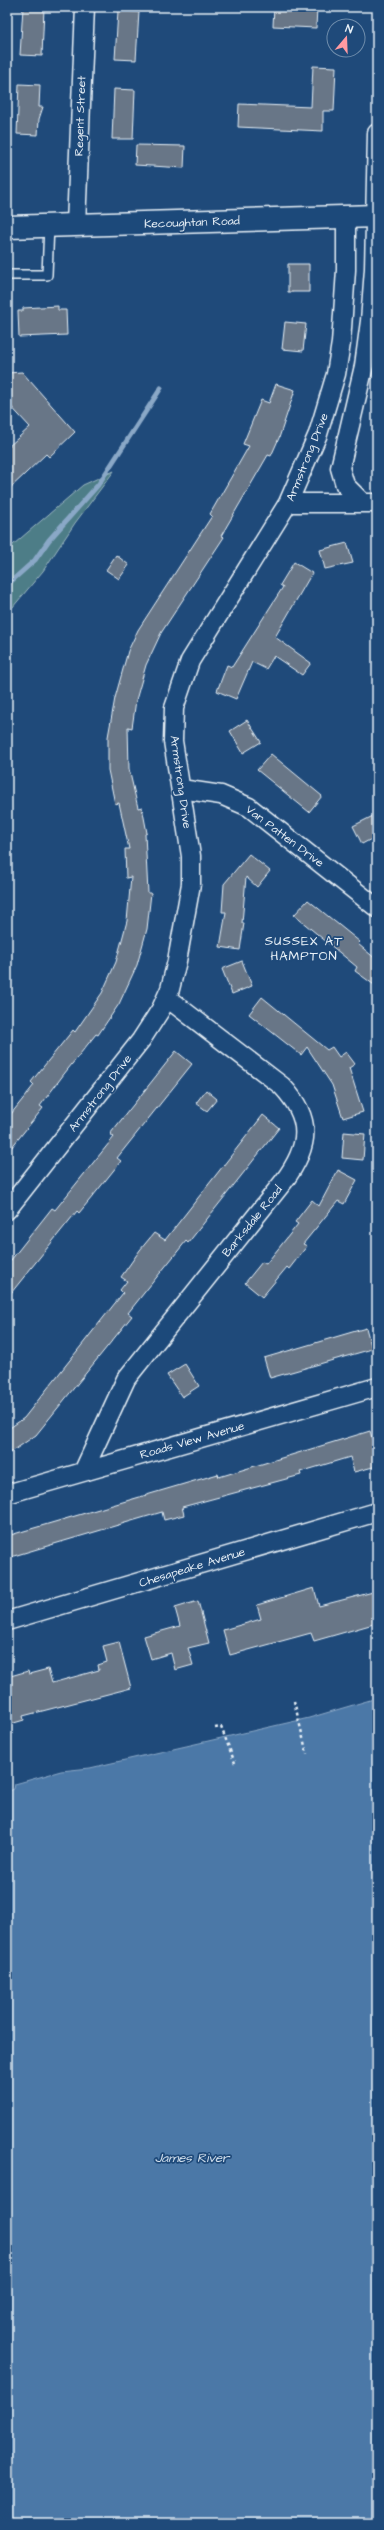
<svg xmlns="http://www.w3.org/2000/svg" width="384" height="2530" viewBox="0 0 384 2530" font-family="'Architects Daughter',sans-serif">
<rect width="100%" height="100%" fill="#1f4a7a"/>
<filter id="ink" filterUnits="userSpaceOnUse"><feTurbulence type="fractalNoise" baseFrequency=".025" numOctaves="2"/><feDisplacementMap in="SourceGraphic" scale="8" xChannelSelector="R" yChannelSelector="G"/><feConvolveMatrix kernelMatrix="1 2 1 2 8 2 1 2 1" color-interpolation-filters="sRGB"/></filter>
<g filter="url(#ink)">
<path fill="#4e7d87" stroke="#9bb7c0" d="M 114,471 L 75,523 L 43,571 L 7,614 L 7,550 L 83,485 Z"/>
<path fill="#4c78a7" stroke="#8aa8c7" d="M 377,1698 L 377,2523 L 7,2523 L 7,1792 L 14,1789 L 15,1784 L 61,1771 L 90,1768 L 309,1718 Z"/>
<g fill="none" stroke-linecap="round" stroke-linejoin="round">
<path stroke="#8aa8c7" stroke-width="5" d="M 7,585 L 35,560 L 49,540 L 98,485 L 161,388"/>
</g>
<path fill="#677687" stroke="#e8f1f8" d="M 23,7 L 44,8 L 42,56 L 20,55 Z
M 274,7 L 317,7 L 316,28 L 273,26 Z
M 118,11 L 139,12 L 136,60 L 115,59 Z
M 313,66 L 336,67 L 334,111 L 323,111 L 323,131 L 238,127 L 239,104 L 311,107 Z
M 19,84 L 40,85 L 39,107 L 43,107 L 39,119 L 38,135 L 17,134 Z
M 114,89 L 135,90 L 133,139 L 112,139 Z
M 136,145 L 185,146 L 184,168 L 135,165 Z
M 288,264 L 309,264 L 309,292 L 288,292 Z
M 58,306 L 58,310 L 66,310 L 67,335 L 19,337 L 18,311 L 23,311 L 23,308 Z
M 285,322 L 306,324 L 303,351 L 282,349 Z
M 22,372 L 75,432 L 49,457 L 46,454 L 7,491 L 7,448 L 30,427 L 7,402 L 7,373 Z
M 276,384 L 295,390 L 279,438 L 271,456 L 268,455 L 221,536 L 224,537 L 161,633 L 146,665 L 136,700 L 132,728 L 128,727 L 129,769 L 138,808 L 142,807 L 147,833 L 145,834 L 148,893 L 151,893 L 147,929 L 137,965 L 119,1004 L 98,1035 L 96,1034 L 64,1074 L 40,1106 L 43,1108 L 7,1153 L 7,1119 L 34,1085 L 31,1082 L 73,1030 L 75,1032 L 102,993 L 116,962 L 127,921 L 131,877 L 126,878 L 125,849 L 129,849 L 119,803 L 115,804 L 108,770 L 108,737 L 115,698 L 128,651 L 138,630 L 212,516 L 210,514 L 249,446 L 243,444 L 261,400 L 269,403 Z
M 347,543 L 353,563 L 325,569 L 320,550 Z
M 116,555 L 129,565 L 119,579 L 106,570 Z
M 294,562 L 312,573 L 275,637 L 311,663 L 302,675 L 274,656 L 266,669 L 252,662 L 236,699 L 217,691 L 227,665 L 232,667 L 283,587 L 280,585 Z
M 247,720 L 261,742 L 243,753 L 230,731 Z
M 271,754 L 322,796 L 309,812 L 257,770 Z
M 377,814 L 377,836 L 362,844 L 353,826 Z
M 249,854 L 270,871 L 257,887 L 246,877 L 242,923 L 244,923 L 240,950 L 220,947 L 226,912 L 222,912 L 224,884 Z
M 308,900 L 360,942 L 358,944 L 377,960 L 377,987 L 355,971 L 357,967 L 294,915 Z
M 242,961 L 252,986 L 232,994 L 222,969 Z
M 262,997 L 327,1050 L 332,1047 L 339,1057 L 346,1052 L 355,1064 L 349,1068 L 363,1112 L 343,1118 L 332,1085 L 307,1047 L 301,1055 L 249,1014 Z
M 176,1051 L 192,1064 L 117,1158 L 121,1161 L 97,1191 L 79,1213 L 77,1211 L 7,1298 L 7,1265 L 52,1208 L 55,1210 L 114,1137 L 110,1134 Z
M 206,1090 L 217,1099 L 207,1111 L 196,1103 Z
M 263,1115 L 279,1128 L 188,1243 L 186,1241 L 152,1283 L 128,1313 L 132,1316 L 36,1435 L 7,1455 L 7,1430 L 24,1418 L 123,1293 L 120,1290 L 127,1281 L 121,1277 L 140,1250 L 154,1233 L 165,1240 Z
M 344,1132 L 365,1134 L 363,1160 L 342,1158 Z
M 338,1170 L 357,1180 L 344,1204 L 338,1201 L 303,1244 L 307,1246 L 289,1269 L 287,1267 L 262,1297 L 245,1283 L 262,1262 L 266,1264 L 298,1224 L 295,1222 L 312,1200 L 319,1206 Z
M 366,1328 L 372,1349 L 270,1378 L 264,1358 Z
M 185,1364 L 199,1386 L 182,1397 L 167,1375 Z
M 370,1431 L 377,1455 L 377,1466 L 354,1472 L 350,1457 L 300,1472 L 301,1475 L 182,1507 L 184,1515 L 164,1520 L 162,1512 L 7,1558 L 7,1536 L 218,1474 L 219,1477 Z
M 314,1588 L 319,1606 L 377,1591 L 377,1623 L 314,1641 L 311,1633 L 230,1655 L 223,1630 L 261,1619 L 257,1605 Z
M 198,1601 L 209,1643 L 188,1648 L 193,1665 L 175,1670 L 171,1653 L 151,1659 L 144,1636 L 180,1626 L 175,1608 Z
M 119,1642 L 131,1688 L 23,1716 L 24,1720 L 7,1725 L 7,1677 L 28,1671 L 29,1674 L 48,1669 L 52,1683 L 99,1670 L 98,1665 L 107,1662 L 103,1646 Z"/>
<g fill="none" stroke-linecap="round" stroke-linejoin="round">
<g stroke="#e8f1f8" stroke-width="12">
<path id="service" d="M 7,275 L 47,275 L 49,225"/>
</g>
<g stroke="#e8f1f8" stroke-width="21">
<path id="minor" d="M 76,225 L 85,7
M 288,503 L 377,503
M 363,503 L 345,485 L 340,468 L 364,366 L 370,321 L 374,269 L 377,133
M 181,789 L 221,795 L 249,807 L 377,908
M 7,1210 L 141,1040 L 161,1009 L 170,989 L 177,961 L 191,884 L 191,856 L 173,741 L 174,708 L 190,661 L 288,503 L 318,434 L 336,374 L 341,343 L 346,270 L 346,217
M 84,1470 L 126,1379 L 284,1181 C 310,1146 313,1119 282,1086 L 167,998
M 7,1494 L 377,1387
M 7,1621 L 377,1512"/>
</g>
<g stroke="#e8f1f8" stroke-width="25">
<path id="primary" d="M 7,227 L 377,216"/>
</g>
<path stroke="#e8f1f8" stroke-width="2.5" stroke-dasharray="3 3" stroke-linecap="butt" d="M 294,1701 L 307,1754
M 215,1728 L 221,1727 L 235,1763"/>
<use href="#service" stroke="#1f4a7a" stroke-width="9"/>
<use href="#minor" stroke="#1f4a7a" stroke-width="18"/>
<use href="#primary" stroke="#1f4a7a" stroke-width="22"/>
</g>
</g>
<g text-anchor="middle" stroke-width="3.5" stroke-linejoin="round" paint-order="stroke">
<g font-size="12" fill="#e8f1f8" stroke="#1f4a7a">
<text transform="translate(80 116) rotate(-88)" y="4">Regent Street</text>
<text transform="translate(192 222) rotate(-2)" y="4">Kecoughtan Road</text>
<text transform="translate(307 457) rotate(-68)" y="4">Armstrong Drive</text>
<text transform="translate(181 782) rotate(82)" y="4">Armstrong Drive</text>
<text transform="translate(285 836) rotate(37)" y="4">Van Patten Drive</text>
<text transform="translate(100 1093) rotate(-52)" y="4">Armstrong Drive</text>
<text transform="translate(252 1221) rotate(-51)" y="4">Barksdale Road</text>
<text transform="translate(192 1440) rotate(-16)" y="4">Roads View Avenue</text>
<text transform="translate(192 1567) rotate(-17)" y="4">Chesapeake Avenue</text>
</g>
<g font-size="13" letter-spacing="1" fill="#e8f1f8" stroke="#1f4a7a">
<text x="304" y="945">SUSSEX AT<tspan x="304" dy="15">HAMPTON</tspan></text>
</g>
<g font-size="13" font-style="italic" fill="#d1dfec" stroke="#1f4a7a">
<text x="192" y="2162">James River</text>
</g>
</g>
<rect width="384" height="2530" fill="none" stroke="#1f4a7a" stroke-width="24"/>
<rect x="12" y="12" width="360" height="2506" fill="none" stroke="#e8f1f8" stroke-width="1.5" filter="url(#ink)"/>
<g transform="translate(346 38) rotate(19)"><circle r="19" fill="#1f4a7a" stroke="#6f8dac"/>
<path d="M0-3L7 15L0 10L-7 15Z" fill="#ff9aa2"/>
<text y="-6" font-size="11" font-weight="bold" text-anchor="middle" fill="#e8f1f8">N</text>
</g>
</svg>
